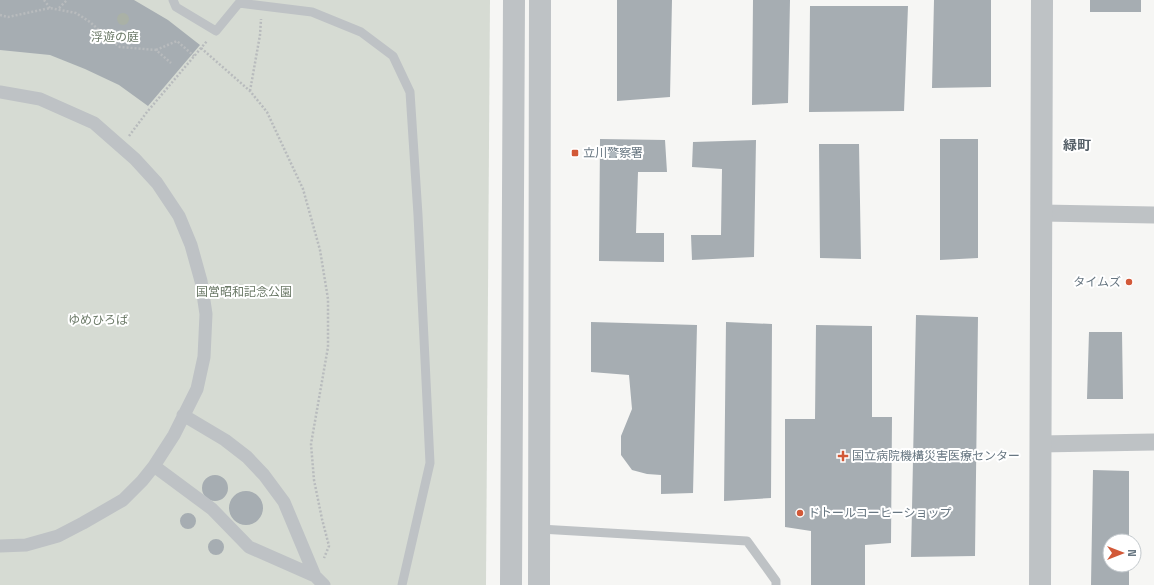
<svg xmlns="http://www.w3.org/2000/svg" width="1154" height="585" viewBox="0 0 1154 585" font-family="'Titillium Web','Noto Sans JP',sans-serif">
<rect width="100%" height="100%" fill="#f6f6f4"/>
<path fill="#d6dbd3" d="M 0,0 L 490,0 L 486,585 L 0,585 Z"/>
<path fill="#a6adb2" d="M 0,0 L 134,0 L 168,20 L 200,45 L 148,106 L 119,85 L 85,69 L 50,55 L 0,50 Z
M 617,0 L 672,0 L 670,97 L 617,101 Z
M 753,0 L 790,0 L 788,103 L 752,105 Z
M 934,0 L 991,0 L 991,87 L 932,88 Z
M 1090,0 L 1141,0 L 1141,12 L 1090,12 Z
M 810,6 L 908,6 L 904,111 L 809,112 Z
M 600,139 L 665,140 L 667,172 L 638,172 L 636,233 L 664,233 L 664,262 L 599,261 Z
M 940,139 L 978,139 L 978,258 L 940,260 Z
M 756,140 L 754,257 L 692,260 L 691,235 L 721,235 L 722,169 L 692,167 L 693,142 Z
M 819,144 L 859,144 L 861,259 L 820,258 Z
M 916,315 L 978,317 L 975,556 L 911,557 Z
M 591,322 L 697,325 L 693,493 L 661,494 L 661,475 L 647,474 L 632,470 L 621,455 L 621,436 L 632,409 L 629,375 L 591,372 Z
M 726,322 L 772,324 L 771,498 L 724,501 Z
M 816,325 L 872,326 L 872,417 L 892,417 L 891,543 L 865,545 L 865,585 L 811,585 L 811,531 L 785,527 L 785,419 L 815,419 Z
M 1089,332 L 1122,332 L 1123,399 L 1087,399 Z
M 1093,470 L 1129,471 L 1129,541 L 1110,541 L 1110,565 L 1129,565 L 1129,585 L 1091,585 Z
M202 488a13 13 0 1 1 26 0a13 13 0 1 1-26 0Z
M229 508a17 17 0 1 1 34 0a17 17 0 1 1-34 0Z
M180 521a8 8 0 1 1 16 0a8 8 0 1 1-16 0Z
M208 547a8 8 0 1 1 16 0a8 8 0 1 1-16 0Z"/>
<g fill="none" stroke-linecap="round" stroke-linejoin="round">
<path stroke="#b8bbbd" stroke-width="2.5" stroke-dasharray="2 2" stroke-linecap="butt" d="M 44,0 L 50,8
M 59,8 L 67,0
M 0,15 L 8,17 L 50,8 L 76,13 L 90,22 L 110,40 L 120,47 L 156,50 L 171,63
M 201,48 L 250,91 L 267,112 L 303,189 L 320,250 L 328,299 L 328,347 L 311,444 L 314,480 L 322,519 L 329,546 L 324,558
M 156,50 L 177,41 L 194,56
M 250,91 L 260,35 L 261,19
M 129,136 L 147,112 L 207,41"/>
<path stroke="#bec2c5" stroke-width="9" d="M 173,0 L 176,7 L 216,31 L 239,3 L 241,0
M 239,3 L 312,12 L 361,32 L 393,56 L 410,92 L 418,215 L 430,463 L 402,585
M 540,529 L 747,541 L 776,581 L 776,585"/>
<path stroke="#bec2c5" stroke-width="13" d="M 0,92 L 40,99 L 94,123 L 135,159 L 157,183 L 179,216 L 191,245 L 201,281 L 206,314 L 204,357 L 197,389 L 174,435 L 154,466 L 142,481 L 123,500 L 83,523 L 58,536 L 26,545 L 0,546
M 183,415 L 225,440 L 247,457 L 264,475 L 284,502 L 315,576 L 324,585
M 154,466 L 212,509 L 249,547 L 315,576"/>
<path stroke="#bec2c5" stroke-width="17" d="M 1042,213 L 1154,215
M 1040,444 L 1154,442"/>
<path stroke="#bec2c5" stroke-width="22" d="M 511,585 L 514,0
M 539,585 L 540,0
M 1040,585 L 1042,0"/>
</g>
<circle fill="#aab1a6" cx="123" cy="19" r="6"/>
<g fill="#d25938" stroke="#fff" stroke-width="1.5">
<rect x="571" y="149" width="8" height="8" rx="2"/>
<circle cx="1129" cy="282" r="4"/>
<path d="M841 450h4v4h4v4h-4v4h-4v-4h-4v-4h4z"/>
<circle cx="800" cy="513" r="4"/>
</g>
<g text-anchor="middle" stroke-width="4" stroke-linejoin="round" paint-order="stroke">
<g font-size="12" fill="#6b7967" stroke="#fff">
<text x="115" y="41">浮遊の庭</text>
<text x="244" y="296">国営昭和記念公園</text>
<text x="98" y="324">ゆめひろば</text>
</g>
<g font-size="12" fill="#687782" stroke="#fff" text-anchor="start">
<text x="583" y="157">立川警察署</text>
<text x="1121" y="286" text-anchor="end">タイムズ</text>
<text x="852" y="460">国立病院機構災害医療センター</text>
<text x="808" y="517">ドトールコーヒーショップ</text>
</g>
<g font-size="14" font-weight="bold" fill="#566068" stroke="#fff">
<text x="1077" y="150">緑町</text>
</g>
</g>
<g transform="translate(1122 553) rotate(90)"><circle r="19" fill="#ffffff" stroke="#c3c9cd"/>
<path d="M0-3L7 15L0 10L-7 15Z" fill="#d25938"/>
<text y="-6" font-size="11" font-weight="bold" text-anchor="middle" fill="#687782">N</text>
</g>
</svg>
